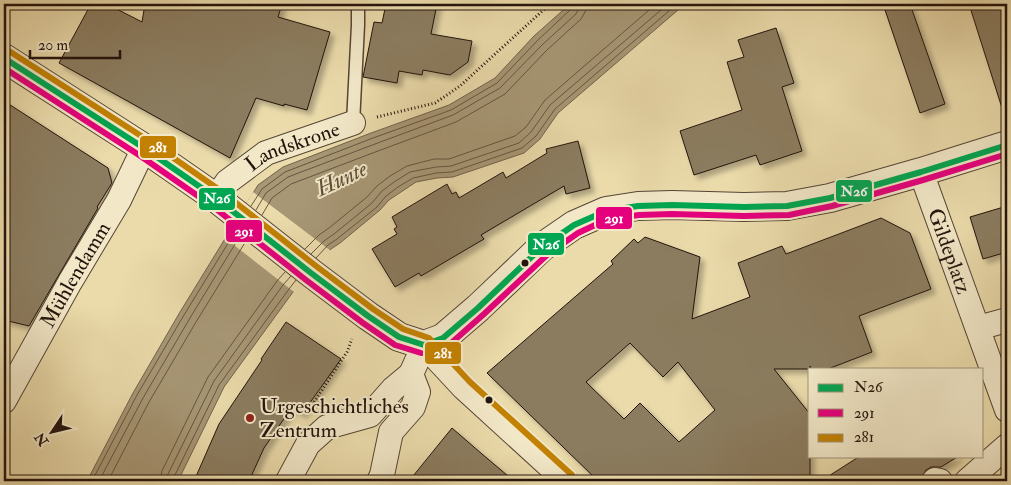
<svg xmlns="http://www.w3.org/2000/svg" width="1011" height="485" viewBox="0 0 1011 485" font-family="'IM FELL Double Pica',serif">
<defs>
<filter id="shadow"><feDropShadow dx="4.5" dy="4.5" stdDeviation="2.5" flood-color="#0004"/></filter>
</defs>
<rect width="100%" height="100%" fill="#ebdbab"/>
<filter id="stains"><feTurbulence type="fractalNoise" baseFrequency=".004" numOctaves="4"/><feColorMatrix values="0 0 0 0 .2 0 0 0 0 .09 0 0 0 0 .02 0 0 0 .5 -.17"/></filter>
<radialGradient id="worn" r=".72"><stop offset=".6" stop-color="#630" stop-opacity="0"/><stop offset="1" stop-color="#630" stop-opacity=".3"/></radialGradient>
<path fill="#a79775" stroke="#72624b" d="M 570,4 L 685,4 L 558,113 L 540,139 L 524,153 L 453,177 L 437,178 L 416,182 L 389,200 L 380,210 L 340,243 L 331,249 L 293,292 L 224,387 L 178,481 L 87,481 L 133,393 L 180,312 L 258,185 L 283,167 L 371,133 L 449,105 L 495,78 L 534,36 Z"/>
<path fill="#ebdbab" d="M 253,192 L 331,251 L 294,292 L 225,238 Z"/>
<g fill="none" stroke-linecap="round" stroke-linejoin="round">
<path stroke="#655540" stroke-width="1" d="M 251,206 L 262,189 L 285,172 L 373,138 L 451,110 L 497,83 L 538,40 L 571,9 L 573,4
M 256,210 L 266,193 L 288,177 L 375,144 L 453,115 L 500,88 L 542,45 L 576,14 L 578,10 L 579,4
M 262,215 L 272,198 L 291,184 L 378,151 L 456,122 L 505,94 L 547,50 L 581,19 L 585,12 L 587,4
M 305,249 L 319,235 L 329,228 L 367,197 L 377,186 L 390,176 L 407,166 L 434,159 L 449,159 L 515,136 L 526,127 L 545,100 L 656,4
M 311,254 L 324,241 L 334,234 L 372,203 L 382,191 L 394,182 L 410,172 L 436,167 L 451,166 L 519,143 L 531,132 L 550,105 L 668,4
M 316,258 L 328,245 L 337,239 L 377,207 L 386,196 L 398,187 L 413,178 L 436,173 L 452,172 L 522,148 L 536,136 L 555,109 L 677,4
M 92,481 L 137,395 L 184,315 L 235,232
M 99,481 L 143,398 L 190,318 L 240,236
M 108,481 L 149,402 L 196,322 L 246,241
M 160,481 L 162,471 L 208,377 L 277,281 L 285,272
M 167,481 L 168,474 L 214,381 L 283,285 L 291,276
M 173,481 L 174,477 L 219,385 L 289,289 L 296,280"/>
</g>
<path fill="#8b7b5f" stroke="#23130c" fill-rule="evenodd" filter="url(#shadow)" d="M 91,4 L 107,4 L 142,22 L 145,4 L 282,4 L 278,17 L 330,32 L 307,110 L 284,104 L 284,106 L 256,98 L 230,158 L 59,63 Z
M 386,4 L 437,4 L 431,34 L 472,41 L 468,62 L 450,75 L 423,70 L 422,75 L 399,71 L 397,83 L 363,77 L 374,22 L 382,23 Z
M 883,4 L 910,4 L 945,104 L 920,113 Z
M 969,4 L 1007,4 L 1007,107 L 1002,108 Z
M 776,28 L 794,83 L 782,87 L 802,151 L 760,165 L 756,155 L 694,175 L 680,131 L 742,110 L 727,62 L 744,57 L 738,40 Z
M 4,101 L 108,168 L 112,183 L 97,207 L 98,208 L 29,326 L 4,320 Z
M 578,141 L 590,188 L 566,194 L 564,186 L 481,235 L 484,239 L 421,276 L 419,273 L 395,287 L 372,249 L 397,234 L 394,229 L 397,227 L 392,217 L 447,184 L 452,194 L 456,192 L 459,198 L 503,172 L 506,178 L 547,153 L 546,149 Z
M 1007,206 L 1007,252 L 983,259 L 970,217 Z
M 881,218 L 910,233 L 931,289 L 859,316 L 872,352 L 828,369 L 811,369 L 810,366 L 810,369 L 774,369 L 810,414 L 810,481 L 598,481 L 487,373 L 613,264 L 611,261 L 634,239 L 638,243 L 645,237 L 700,257 L 692,319 L 750,297 L 738,263 L 782,246 L 786,254 ZM 630,343 L 663,377 L 678,362 L 715,410 L 679,442 L 640,403 L 624,419 L 586,382 Z
M 286,322 L 341,359 L 302,414 L 292,407 L 264,448 L 249,481 L 194,481 L 219,424 L 262,360 L 261,359 Z
M 452,428 L 482,454 L 514,481 L 409,481 Z
M 860,456 L 959,456 L 941,467 L 931,467 L 926,470 L 920,481 L 821,481 Z"/>
<g fill="none" stroke-linecap="round" stroke-linejoin="round">
<g stroke="#554534" stroke-width="15">
<path id="service" d="M 353,123 L 358,25 L 358,4"/>
</g>
<g stroke="#554534" stroke-width="26">
<g id="minor">
<path id="s1" d="M 921,172 L 1007,410"/>
<path id="s2" d="M 216,198 L 227,182 L 266,153 L 353,123"/>
<path d="M 978,328 L 1007,320"/>
<path id="s3" d="M 4,401 L 70,282 L 119,200 L 144,148"/>
<path d="M 288,481 L 308,444 L 327,427 L 370,415 L 393,389 L 411,374 L 424,345 L 464,388 L 566,481"/>
<path d="M 379,481 L 382,475 L 391,432 L 413,407 L 418,392 L 411,374"/>
<path d="M 934,481 L 935,480 L 940,481"/>
<path d="M 967,481 L 1007,446"/>
</g>
</g>
<g stroke="#554534" stroke-width="30">
<path id="tertiary" d="M 4,58 L 144,148 L 216,198 L 311,273 L 368,316 L 399,337 L 424,345 L 443,338 L 478,308 L 542,247 L 574,225 L 606,211 L 638,206 L 672,205 L 744,207 L 787,206 L 830,198 L 921,172 L 1007,145"/>
</g>
<path stroke="#23130c" stroke-width="3" stroke-dasharray="1 2.5" stroke-linecap="butt" d="M 377,117 L 435,103 L 460,86 L 550,4
M 314,402 L 347,352 L 352,339"/>
<use href="#service" stroke="#f2e8c8" stroke-width="12"/>
<use href="#minor" stroke="#f2e8c8" stroke-width="24"/>
<use href="#tertiary" stroke="#f2e8c8" stroke-width="28"/>
<g stroke="#f2e8c8" stroke-width="10">
<path id="bus-1" d="M 4,58 L 144,148 L 216,198 L 311,273 L 368,316 L 399,337 L 424,345
M 424,345 L 443,338 L 478,308 L 542,247 L 574,225 L 606,211 L 638,206 L 672,205 L 744,207 L 787,206 L 830,198 L 921,172 L 1007,145"/>
</g>
<g stroke="#f2e8c8" stroke-width="10">
<path id="bus-2" d="M 4,68 L 139,155 L 211,205 L 306,280 L 363,323 L 395,345 L 421,353
M 427,353 L 449,345 L 484,314 L 548,254 L 578,233 L 608,219 L 639,215 L 672,214 L 744,216 L 789,215 L 832,206 L 923,180 L 1007,154"/>
</g>
<g stroke="#f2e8c8" stroke-width="10">
<path id="bus-3" d="M 9,51 L 149,141 L 221,191 L 316,266 L 373,309 L 403,329 L 429,338 L 470,382 L 572,475"/>
</g>
<use href="#bus-1" stroke="#00a651" stroke-width="6"/>
<use href="#bus-2" stroke="#e5007d" stroke-width="6"/>
<use href="#bus-3" stroke="#c28103" stroke-width="6"/>
</g>
<g fill="#23130c" stroke="#f2e8c8" stroke-width="2">
<circle cx="525" cy="263" r="4.5"/>
<circle cx="489" cy="400" r="4.5"/>
</g>
<circle fill="#8f2418" stroke="#f2e8c8" stroke-width="2" cx="250" cy="418" r="5"/>
<g text-anchor="middle" stroke-width="4" stroke-linejoin="round" paint-order="stroke">
<g font-size="21" fill="#23130c" stroke="#f2e8c8">
<text dy="7" stroke="none"><textPath href="#s2" startOffset="95">Landskrone</textPath></text>
<text dy="7" stroke="none"><textPath href="#s1" startOffset="84">Gildeplatz</textPath></text>
<text dy="7" stroke="none"><textPath href="#s3" startOffset="145">Mühlendamm</textPath></text>
</g>
<g font-size="21" fill="#23130c" stroke="#f2e8c8" text-anchor="start">
<text x="260" y="413">Urgeschichtliches<tspan x="260" dy="24">Zentrum</tspan></text>
</g>
<g font-size="22" font-style="italic" fill="#5e4e3b" stroke="#f2e8c8">
<text transform="translate(341 178) rotate(-25)" y="8">Hunte</text>
</g>
</g>
<g stroke="#f2e8c8" stroke-width="2">
<rect x="139" y="135" width="38" height="24" rx="5" fill="#c28103"/>
<rect x="835" y="179" width="38" height="24" rx="5" fill="#00a651"/>
<rect x="198" y="187" width="38" height="24" rx="5" fill="#00a651"/>
<rect x="595" y="206" width="38" height="24" rx="5" fill="#e5007d"/>
<rect x="225" y="219" width="38" height="24" rx="5" fill="#e5007d"/>
<rect x="527" y="232" width="38" height="24" rx="5" fill="#00a651"/>
<rect x="424" y="341" width="38" height="24" rx="5" fill="#c28103"/>
</g>
<g font-size="14" text-anchor="middle" font-weight="bold" fill="#fff">
<text x="158" y="152">281</text>
<text x="854" y="196">N26</text>
<text x="217" y="203">N26</text>
<text x="614" y="223">291</text>
<text x="244" y="236">291</text>
<text x="546" y="249">N26</text>
<text x="443" y="358">281</text>
</g>
<rect width="1011" height="485" fill="none" stroke="#ebdbab" stroke-width="20"/>
<rect x="5" y="5" width="1001" height="475" fill="none" stroke="#23130c" stroke-width="2.5"/>
<rect x="10" y="10" width="991" height="465" fill="none" stroke="#23130c"/>
<rect x="808" y="368" width="175" height="90" fill="#f2e8c8" stroke="#9f937d"/>
<rect x="818" y="384" width="25" height="8" fill="#00a651" stroke="#9f937d"/>
<text x="854" y="392" font-size="15" fill="#23130c">N26</text>
<rect x="818" y="409" width="25" height="8" fill="#e5007d" stroke="#9f937d"/>
<text x="854" y="418" font-size="15" fill="#23130c">291</text>
<rect x="818" y="434" width="25" height="8" fill="#c28103" stroke="#9f937d"/>
<text x="854" y="442" font-size="15" fill="#23130c">281</text>
<g transform="translate(52 432) rotate(235)" stroke="#f2e8c8" stroke-width="4" paint-order="stroke">
<path d="M0-4L9 19L0 12L-9 19Z" fill="#23130c"/>
<text y="-8" font-size="14" font-weight="bold" text-anchor="middle" fill="#23130c">N</text>
</g>
<path d="M30 50v8h90v-8" fill="none" stroke="#23130c" stroke-width="2.5"/>
<text x="38" y="50" font-size="15" fill="#23130c" stroke="#f2e8c8" stroke-width="4" paint-order="stroke">20 m</text>
<rect width="100%" height="100%" filter="url(#stains)"/>
<rect width="100%" height="100%" fill="url(#worn)"/>
</svg>
